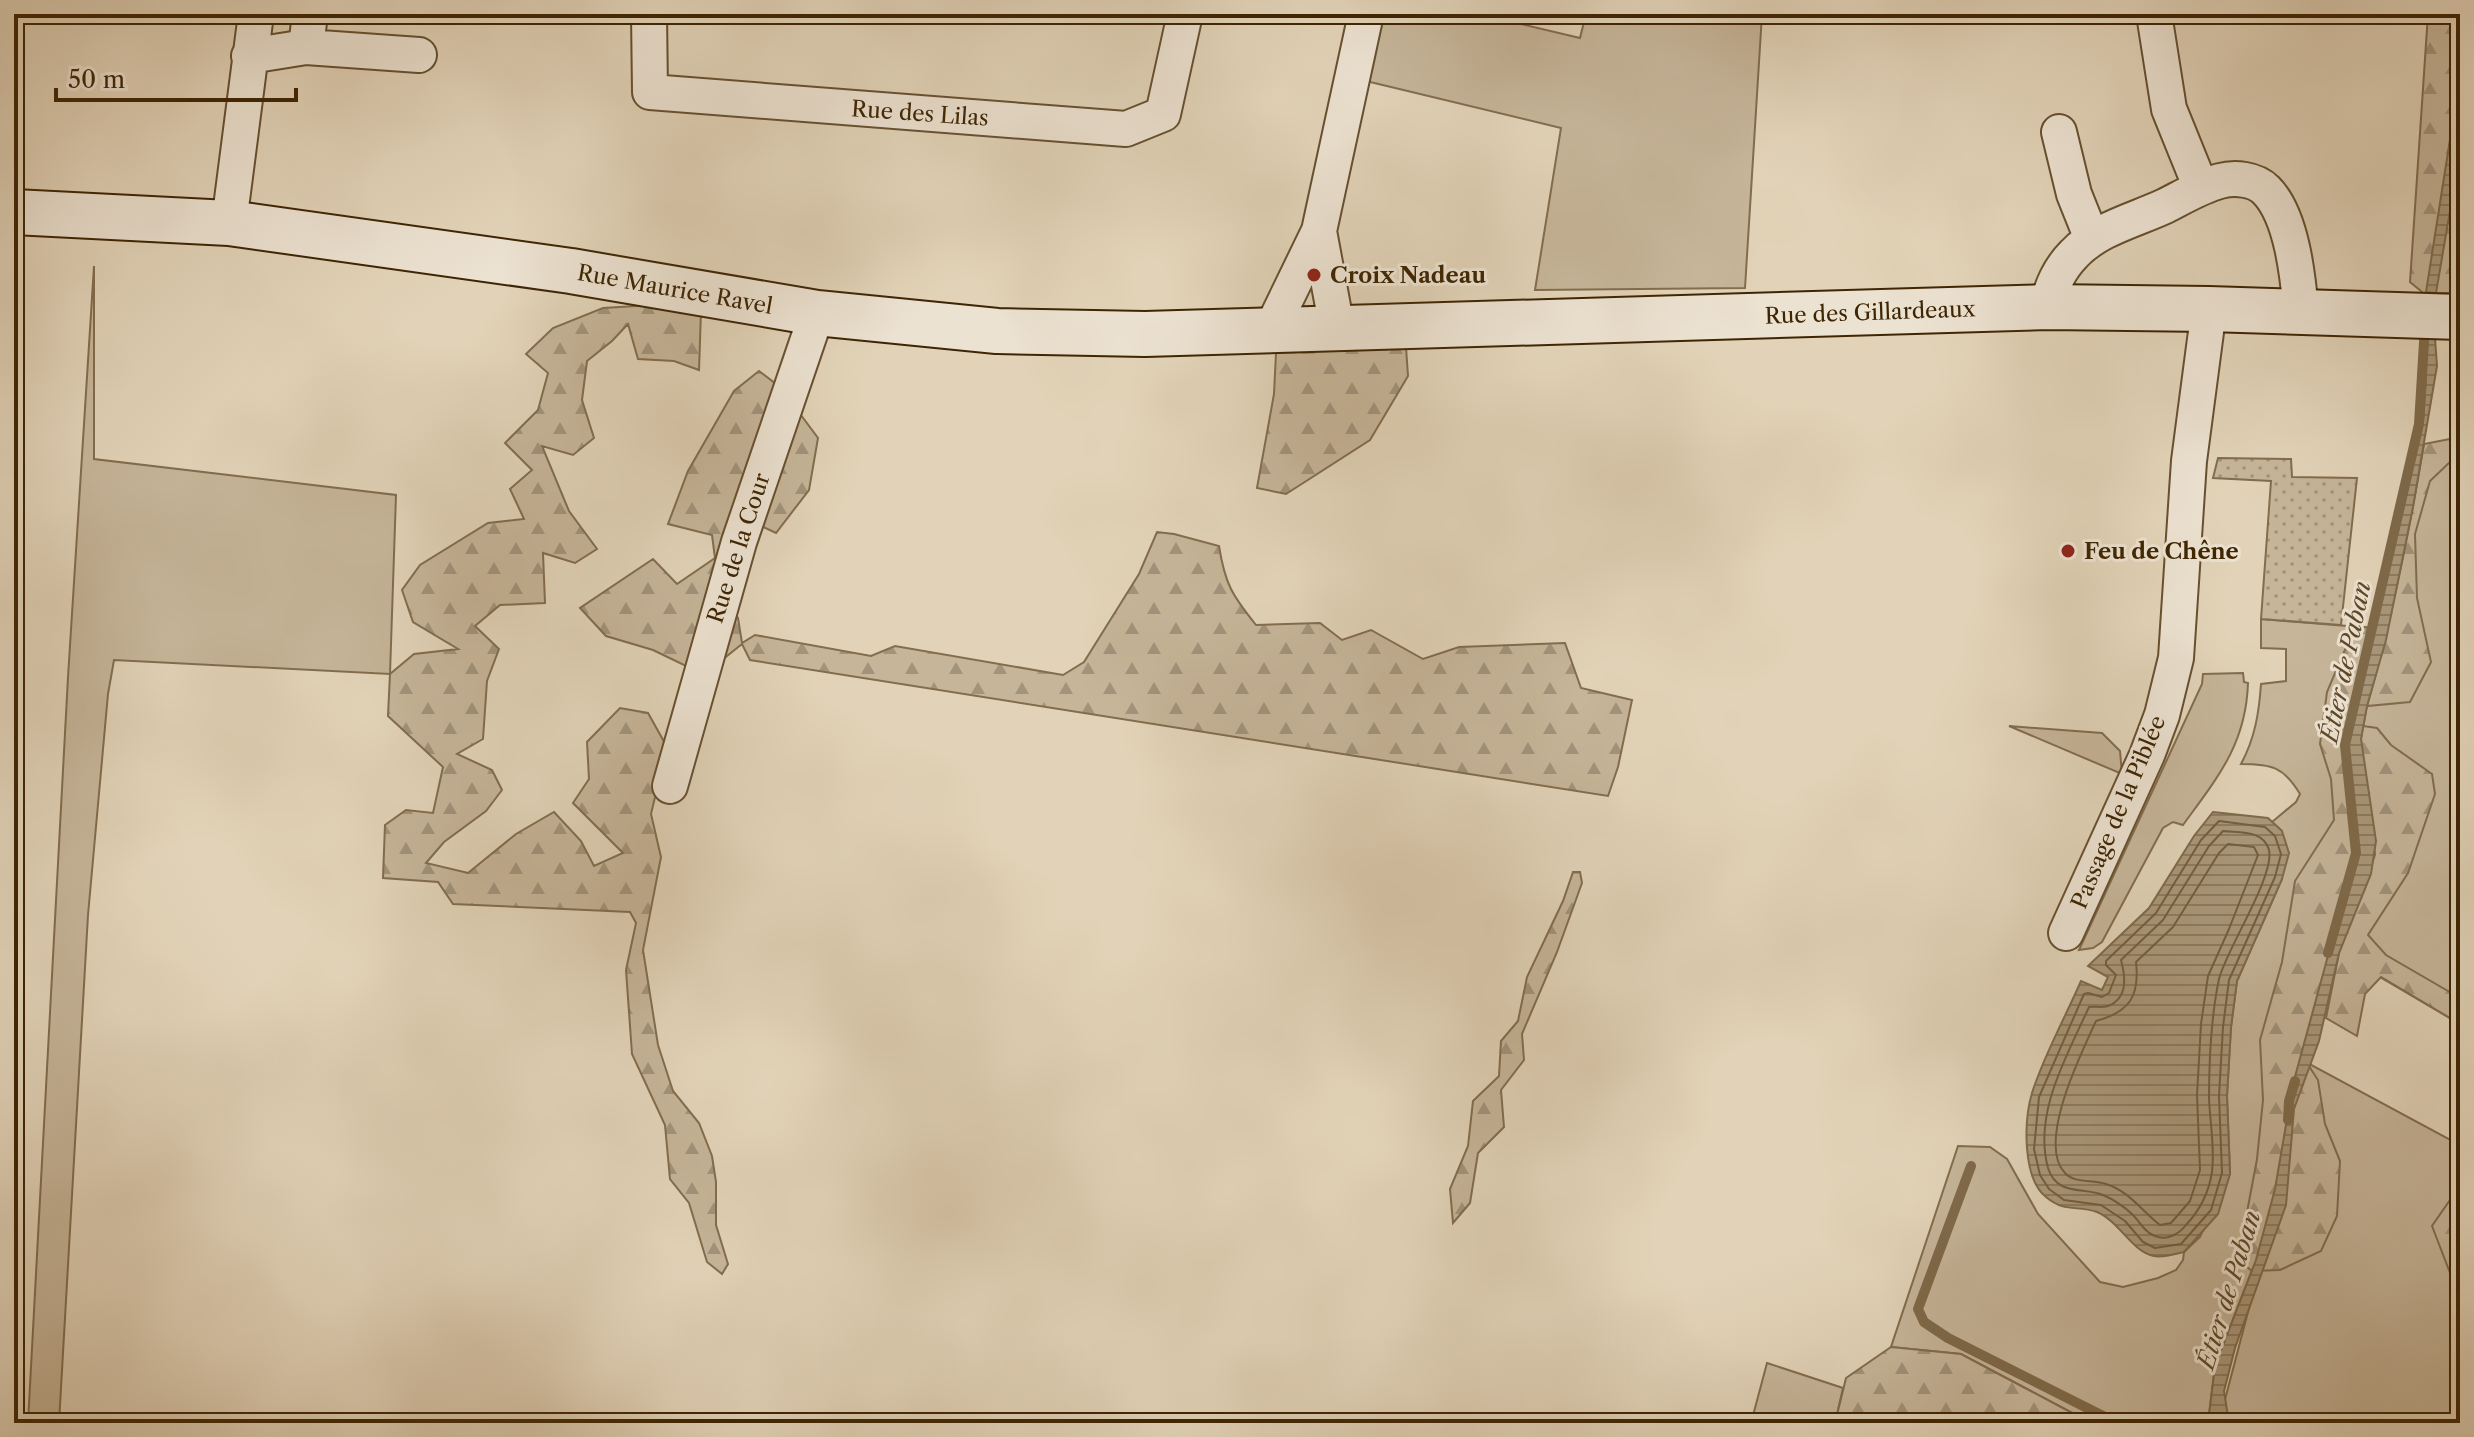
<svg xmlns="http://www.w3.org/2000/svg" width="2474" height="1437" viewBox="0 0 2474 1437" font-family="'Libre Caslon Text',serif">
<defs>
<pattern id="forest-firs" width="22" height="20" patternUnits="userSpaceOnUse" patternTransform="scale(2)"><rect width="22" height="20" fill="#c6b599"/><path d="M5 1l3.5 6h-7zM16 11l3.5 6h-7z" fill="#a2937b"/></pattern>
<pattern id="garden-dots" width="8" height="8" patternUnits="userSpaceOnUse" patternTransform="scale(2)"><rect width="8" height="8" fill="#c6b599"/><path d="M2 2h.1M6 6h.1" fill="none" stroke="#a2937b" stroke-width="1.8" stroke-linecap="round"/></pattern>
<pattern id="water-rules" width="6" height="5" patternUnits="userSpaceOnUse" patternTransform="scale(2)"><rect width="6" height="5" fill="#aa987a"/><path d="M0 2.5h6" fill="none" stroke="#8c7c62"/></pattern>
</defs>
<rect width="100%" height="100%" fill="#e2d3b8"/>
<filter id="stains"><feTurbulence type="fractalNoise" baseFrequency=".0025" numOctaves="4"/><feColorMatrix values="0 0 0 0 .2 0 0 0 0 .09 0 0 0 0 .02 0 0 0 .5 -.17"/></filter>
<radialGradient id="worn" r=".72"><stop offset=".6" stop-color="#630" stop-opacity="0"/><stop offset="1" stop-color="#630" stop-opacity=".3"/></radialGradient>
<path fill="#c6b599" stroke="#826d4e" stroke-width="2" d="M 1385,14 L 1478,14 L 1580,38 L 1586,14 L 1762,14 L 1745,288 L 1535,290 L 1561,128 L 1366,81 Z
M 94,266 L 94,459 L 396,495 L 390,674 L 114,660 L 108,694 L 88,915 L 59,1423 L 28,1423 L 68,677 Z
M 2460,451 L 2460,1024 L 2339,953 L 2361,739 L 2412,452 Z
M 2261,619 L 2372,628 L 2345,745 L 2300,1059 L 2460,1145 L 2460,1423 L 2224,1423 L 2222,1411 L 2285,1171 L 2256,1260 L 2215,1366 L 2208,1423 L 2091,1423 L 1961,1354 L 1891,1347 L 1958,1146 L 1990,1147 L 2007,1159 L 2038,1214 L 2100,1282 L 2123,1287 L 2158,1278 L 2176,1270 L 2183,1260 L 2184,1252 L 2200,1237 L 2230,1173 L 2227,1096 L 2231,1027 L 2237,981 L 2282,879 L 2282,831 L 2272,822 L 2296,802 L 2300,794 C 2284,767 2272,764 2241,764 C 2255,738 2259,713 2261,684 L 2286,681 L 2286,649 L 2261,648 Z
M 2243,673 L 2244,682 L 2248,683 C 2246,744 2218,777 2183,825 L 2173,822 L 2163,828 L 2102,942 L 2093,948 L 2079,950 L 2202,684 L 2203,674 Z
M 2009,726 L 2102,733 L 2120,751 L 2122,774 Z
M 1767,1363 L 1843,1388 L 1835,1423 L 1751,1423 Z"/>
<path fill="url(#forest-firs)" stroke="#826d4e" stroke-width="2" d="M 2428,14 L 2460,14 L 2460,293 L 2437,293 L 2427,296 L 2410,282 Z
M 653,305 L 701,312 L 699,370 L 674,361 L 638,359 L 628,324 L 612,341 L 587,361 L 582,400 L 594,438 L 573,455 L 542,446 L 569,511 L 597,549 L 575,563 L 543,553 L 545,603 L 500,605 L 475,626 L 499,649 L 487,681 L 483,739 L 457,754 L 492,770 L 502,790 L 486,811 L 444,842 L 426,863 L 468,873 L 516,834 L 554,812 L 581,841 L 594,866 L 623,853 L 573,803 L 589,779 L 587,742 L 620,708 L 648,713 L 667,747 L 651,814 L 661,857 L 643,950 L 658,1045 L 673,1091 L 699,1123 L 712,1156 L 716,1182 L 716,1225 L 728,1264 L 722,1274 L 707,1262 L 689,1203 L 670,1179 L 665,1125 L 632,1054 L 626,970 L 636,923 L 630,912 L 453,904 L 438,882 L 383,878 L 385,825 L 406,810 L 433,813 L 443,767 L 388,716 L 390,674 L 414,654 L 458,649 L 413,622 L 402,590 L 420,565 L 488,523 L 524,519 L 510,489 L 532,470 L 505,443 L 538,410 L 548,373 L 526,354 L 553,328 L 603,308 Z
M 1406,347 L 1408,376 L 1370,440 L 1286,494 L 1257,488 L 1274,394 L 1276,353 Z
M 759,371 L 780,387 L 818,438 L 809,490 L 776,533 L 759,525 L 722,599 L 738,618 L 742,643 L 755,635 L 871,656 L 895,646 L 1063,675 L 1084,662 L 1139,574 L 1157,532 L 1174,534 L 1219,546 C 1225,584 1232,595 1256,625 L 1320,623 L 1342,640 L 1371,630 L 1423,659 L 1459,647 L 1565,643 L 1581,688 L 1632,700 L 1618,767 L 1608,796 L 750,660 L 742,644 L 722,660 L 686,666 L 653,650 L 606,636 L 580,608 L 653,559 L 677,584 L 715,558 L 712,535 L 668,524 L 688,471 L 734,391 Z
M 2460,437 L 2460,461 L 2451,461 L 2430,481 L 2415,534 L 2417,598 L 2431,662 L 2410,702 L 2367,706 C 2392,620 2409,533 2424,444 Z
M 2355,626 L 2372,628 L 2345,745 L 2356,853 L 2331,945 L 2307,1063 L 2318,1080 L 2325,1124 L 2340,1161 L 2337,1216 L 2321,1251 L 2280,1270 L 2252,1271 L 2238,1260 L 2257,1159 L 2263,1100 L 2260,1040 L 2282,962 L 2295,881 L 2334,820 L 2331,779 L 2320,744 L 2327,692 Z
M 2363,726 L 2377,728 L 2391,745 L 2432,774 L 2435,794 L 2408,873 L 2368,935 L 2386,955 L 2460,998 L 2460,1024 L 2381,977 L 2365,994 L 2357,1036 L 2326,1018 L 2339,953 L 2375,855 L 2361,739 Z
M 1573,872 L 1580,872 L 1582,883 L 1557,952 L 1522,1034 L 1524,1060 L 1501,1090 L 1504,1127 L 1478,1153 L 1470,1203 L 1453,1223 L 1450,1189 L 1468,1146 L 1473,1101 L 1499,1076 L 1501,1041 L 1518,1021 L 1527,977 L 1563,901 Z
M 2450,1200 L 2460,1200 L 2460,1274 L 2452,1278 L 2432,1226 Z
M 1891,1347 L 1961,1354 L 2091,1423 L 1835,1423 L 1846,1378 Z"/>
<path fill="url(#garden-dots)" stroke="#826d4e" stroke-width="2" d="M 2218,458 L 2291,459 L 2292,477 L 2357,478 L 2341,625 L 2261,619 L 2271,481 L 2213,478 Z"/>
<path fill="url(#water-rules)" stroke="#7f6a4a" stroke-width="2" d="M 2460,76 L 2460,152 L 2436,293 L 2426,292 Z
M 2424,338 L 2435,338 L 2437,366 L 2413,507 L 2386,640 L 2367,706 L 2361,739 L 2376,841 L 2371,874 L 2339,953 L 2319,1041 L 2294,1109 L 2286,1205 L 2235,1348 L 2224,1391 L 2229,1423 L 2208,1423 L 2215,1366 L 2256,1260 L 2275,1189 L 2293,1084 L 2356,853 L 2345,745 L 2423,422 L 2426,377 Z
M 2213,812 L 2268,818 L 2282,831 L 2289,853 L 2282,879 L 2237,981 L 2231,1027 L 2227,1096 L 2230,1174 L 2218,1214 L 2184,1252 C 2176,1254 2163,1258 2154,1256 C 2133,1253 2119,1221 2097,1212 C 2077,1205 2065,1213 2046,1197 C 2022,1178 2024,1120 2032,1093 C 2044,1055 2065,1018 2081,981 L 2102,990 L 2108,977 L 2088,966 L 2149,908 L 2194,836 Z"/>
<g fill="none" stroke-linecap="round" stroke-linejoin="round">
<path stroke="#745e3e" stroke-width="2" d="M 2219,821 L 2265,827 L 2275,836 L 2281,854 L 2275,877 L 2229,980 L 2223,1027 L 2219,1096 L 2222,1173 L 2211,1210 L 2181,1244 L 2155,1248 L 2143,1242 L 2125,1221 L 2101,1205 L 2064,1200 L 2049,1189 L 2040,1175 L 2034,1149 L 2039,1097 L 2084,994 L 2088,993 L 2102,997 L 2109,993 L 2116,975 L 2106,965 L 2106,961 L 2156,913 L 2201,840 Z
M 2223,831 C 2240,833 2264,830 2269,850 C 2275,876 2226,950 2219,979 C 2211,1017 2209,1060 2209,1099 C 2210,1122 2215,1149 2212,1172 C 2209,1192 2200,1210 2186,1225 C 2179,1234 2167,1241 2155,1236 C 2145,1233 2140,1222 2133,1215 C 2126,1208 2113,1199 2103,1195 C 2082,1187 2057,1196 2048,1168 C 2033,1113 2067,1056 2089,1007 C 2095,1006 2102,1008 2108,1006 C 2129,998 2125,975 2121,960 L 2163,920 L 2209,846 Z
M 2228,844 L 2254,847 L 2258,855 L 2229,929 L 2208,976 L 2201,1024 L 2197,1095 L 2200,1170 L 2190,1201 L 2171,1223 L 2160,1225 C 2142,1211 2129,1191 2106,1184 C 2093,1179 2075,1184 2065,1173 C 2036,1143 2082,1052 2096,1021 C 2129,1012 2140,997 2136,962 L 2173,927 L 2219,853 Z"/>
<path stroke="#7f6a4a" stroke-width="10" d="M 2328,953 L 2356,853 L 2345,745 L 2419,424 L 2425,326
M 2288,1120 L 2289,1101 L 2295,1081
M 1971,1166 L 1918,1309 L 1924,1322 L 1948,1338 L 2117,1423"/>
<g stroke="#675030" stroke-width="38">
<path id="street" d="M 649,14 L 650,92 L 1126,129 L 1163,114 L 1185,14
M 2154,14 L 2169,109 L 2201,188
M 306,47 L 419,55
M 249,56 L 306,47 L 310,14
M 2059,132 L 2074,194 L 2092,239
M 229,223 L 256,14
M 1319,231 L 1366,14
M 2048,307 C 2050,288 2060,268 2074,254 C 2097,229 2135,220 2165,206 C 2183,197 2201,186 2220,181 C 2235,177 2255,179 2266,190 C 2292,216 2298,277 2301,312
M 1271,330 L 1319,231 L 1337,328
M 670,786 L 739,542 L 817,313
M 2066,933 L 2147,755 L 2162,715 L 2176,658 L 2189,461 L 2209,309"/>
</g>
<g stroke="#3e2503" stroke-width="48">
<path id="secondary" d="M 14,212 L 229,223 L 571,271 L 817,313 L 997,331 L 1145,334 L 2048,307 L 2209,309 L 2460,317"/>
</g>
<use href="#street" stroke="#ece2d1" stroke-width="34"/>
<use href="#secondary" stroke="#ece2d1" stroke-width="44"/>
</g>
<g fill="#8f2418" stroke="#ece2d1" stroke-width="3">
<circle cx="1314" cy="275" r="8"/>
<circle cx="2068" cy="551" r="8"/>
</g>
<g text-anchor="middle" stroke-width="6" stroke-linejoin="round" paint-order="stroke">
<g font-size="22" fill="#3e2503" stroke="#ece2d1">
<text transform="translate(920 113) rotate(4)" y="8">Rue des Lilas</text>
<text transform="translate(675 289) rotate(10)" y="8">Rue Maurice Ravel</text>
<text transform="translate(1870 312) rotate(-2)" y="8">Rue des Gillardeaux</text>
<text transform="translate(738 548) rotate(-72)" y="8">Rue de la Cour</text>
<text transform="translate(2118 812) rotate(-67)" y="8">Passage de la Piblée</text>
</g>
<g font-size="22" font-weight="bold" fill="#3e2503" stroke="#ece2d1" text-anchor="start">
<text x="1330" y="283">Croix Nadeau</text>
<text x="2084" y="559">Feu de Chêne</text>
</g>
<g font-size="24" font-style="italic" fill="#5e4827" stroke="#ece2d1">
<text transform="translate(2346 662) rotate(-78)" y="8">Étier de Paban</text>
<text transform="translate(2229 1290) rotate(-73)" y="8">Étier de Paban</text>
</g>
</g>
<rect width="2474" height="1437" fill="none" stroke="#e2d3b8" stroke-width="48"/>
<rect x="16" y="16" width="2442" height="1405" fill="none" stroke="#3e2503" stroke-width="4"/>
<rect x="24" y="24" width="2426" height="1389" fill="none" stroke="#3e2503" stroke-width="2"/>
<path d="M56 88v12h240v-12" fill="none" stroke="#3e2503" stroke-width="4"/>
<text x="68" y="88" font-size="24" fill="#3e2503" stroke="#ece2d1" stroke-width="6" paint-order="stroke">50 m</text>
<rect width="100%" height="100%" filter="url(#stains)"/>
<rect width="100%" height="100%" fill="url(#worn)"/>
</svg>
